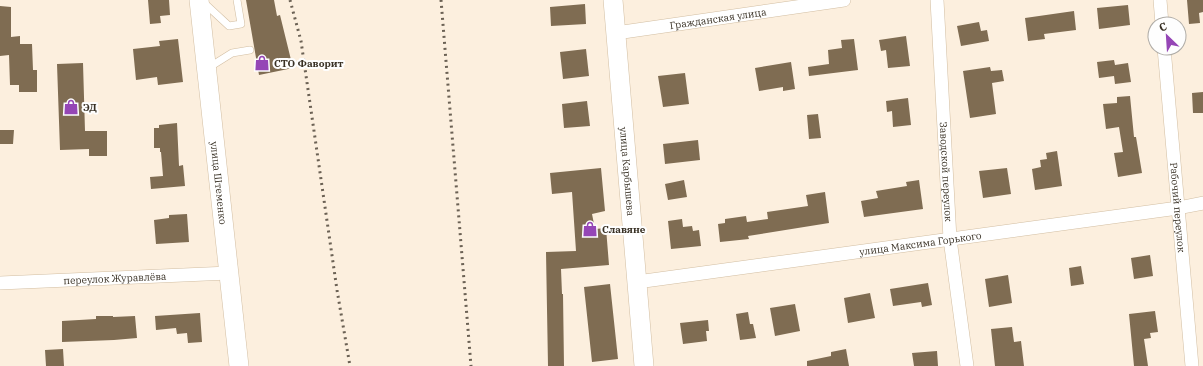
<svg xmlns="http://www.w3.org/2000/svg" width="1203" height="366" viewBox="0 0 1203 366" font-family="'IBM Plex Serif',serif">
<rect width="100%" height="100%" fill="#fcefde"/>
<path fill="#7f6c52" d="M 148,0 L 169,0 L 170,15 L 160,16 L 161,23 L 150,24 Z
M 246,0 L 274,0 L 277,16 L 280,15 L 293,68 L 259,75 Z
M 1187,0 L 1203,0 L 1203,12 L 1199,13 L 1200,23 L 1189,24 Z
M 585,4 L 586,24 L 551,26 L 550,7 Z
M 1128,5 L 1130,25 L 1099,29 L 1097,8 Z
M 0,6 L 11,7 L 11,37 L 20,36 L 20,44 L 32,44 L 33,70 L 37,70 L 37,92 L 19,92 L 19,85 L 10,85 L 9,55 L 0,56 Z
M 1074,11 L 1076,30 L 1044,34 L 1045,39 L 1028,41 L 1025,18 Z
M 979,22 L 981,31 L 987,30 L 989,41 L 961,46 L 957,26 Z
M 906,36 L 910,66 L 888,68 L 886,50 L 881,51 L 879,40 Z
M 178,39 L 183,82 L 158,85 L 157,77 L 136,80 L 133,49 L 160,46 L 159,41 Z
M 854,39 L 858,70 L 809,76 L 808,67 L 829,64 L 828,50 L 842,48 L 841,40 Z
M 586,49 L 589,76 L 563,79 L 560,52 Z
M 1114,60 L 1115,65 L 1128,63 L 1131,82 L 1115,84 L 1114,76 L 1099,78 L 1097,62 Z
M 791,62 L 795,89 L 783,91 L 783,87 L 759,91 L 755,68 Z
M 83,63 L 85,131 L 107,131 L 107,156 L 89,156 L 89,149 L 60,150 L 57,64 Z
M 990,67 L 991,71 L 1002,70 L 1004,81 L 992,83 L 996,114 L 970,118 L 963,71 Z
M 685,73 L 689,104 L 663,107 L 658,76 Z
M 1203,92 L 1203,113 L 1193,113 L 1192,93 Z
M 1130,96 L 1134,137 L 1136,137 L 1142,173 L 1118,177 L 1114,153 L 1123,152 L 1119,127 L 1106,129 L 1103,104 L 1117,103 L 1117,97 Z
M 908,98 L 911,125 L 893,127 L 892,111 L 887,112 L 886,101 Z
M 587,101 L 590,126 L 564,128 L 562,104 Z
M 818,114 L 821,138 L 809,139 L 807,115 Z
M 177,123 L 179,166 L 183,165 L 185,186 L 151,189 L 150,177 L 163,176 L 161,152 L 160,152 L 160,148 L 154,148 L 154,128 L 159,128 L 159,125 Z
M 0,130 L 14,130 L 13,144 L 0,144 Z
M 698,140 L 700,160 L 665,164 L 663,144 Z
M 1057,151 L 1062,186 L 1035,190 L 1032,169 L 1041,167 L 1040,160 L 1047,159 L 1046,153 Z
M 601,168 L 605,211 L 592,214 L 595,229 L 606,228 L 609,265 L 561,269 L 562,294 L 563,294 L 564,366 L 548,366 L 546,252 L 576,251 L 572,192 L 552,194 L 550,173 Z
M 1007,168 L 1011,194 L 983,198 L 979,171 Z
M 684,180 L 687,197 L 668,200 L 665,184 Z
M 919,180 L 923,209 L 864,217 L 861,201 L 878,198 L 876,191 L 907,186 L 906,182 Z
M 825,192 L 829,223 L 748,236 L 749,239 L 720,242 L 718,224 L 725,223 L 725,219 L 746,216 L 747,222 L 768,219 L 767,212 L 808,206 L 806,195 Z
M 187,214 L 189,242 L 156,244 L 154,220 L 169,218 L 169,215 Z
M 682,219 L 683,227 L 692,226 L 693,231 L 699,230 L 701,246 L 671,249 L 668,221 Z
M 1150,255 L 1153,276 L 1134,279 L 1131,258 Z
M 1081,266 L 1084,284 L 1071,286 L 1069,268 Z
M 1008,275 L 1012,303 L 989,307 L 985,279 Z
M 928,283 L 932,305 L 922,307 L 921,302 L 893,306 L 890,289 Z
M 610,284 L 618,359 L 592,362 L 584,287 Z
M 870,293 L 875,318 L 848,323 L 844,298 Z
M 795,304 L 800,331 L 775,336 L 770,308 Z
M 1155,311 L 1158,332 L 1150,333 L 1151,338 L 1144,339 L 1148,366 L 1134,366 L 1129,314 Z
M 748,312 L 750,324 L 753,324 L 756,338 L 740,340 L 736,314 Z
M 200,313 L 202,342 L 188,343 L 187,333 L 177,334 L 176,328 L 156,330 L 155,316 Z
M 96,316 L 113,316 L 113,317 L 135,316 L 137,338 L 114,340 L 62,342 L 62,321 L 96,319 Z
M 708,320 L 709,331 L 706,331 L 707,341 L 683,344 L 680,323 Z
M 1012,327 L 1014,342 L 1021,341 L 1024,366 L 995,366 L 991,329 Z
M 63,349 L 64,366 L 46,366 L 45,350 Z
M 846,349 L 849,366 L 807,366 L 807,361 L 831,356 L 831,352 Z
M 937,351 L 938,366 L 914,366 L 912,353 Z"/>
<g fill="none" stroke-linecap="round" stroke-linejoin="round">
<g stroke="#d2bea2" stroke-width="8">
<path id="lane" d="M 202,1 L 229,26 L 241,24 L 237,0
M 208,68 L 232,53 L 250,50"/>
</g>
<g stroke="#d2bea2" stroke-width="14">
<g id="street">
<path id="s1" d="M 937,0 L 950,239 L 967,366"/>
<path d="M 1160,0 L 1162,24"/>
<path id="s2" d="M 616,33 L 844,0"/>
<path id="s3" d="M 1164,48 L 1192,366"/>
<path id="s4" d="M 637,282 L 1178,208 L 1203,203"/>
<path id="s5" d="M 0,283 L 229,273"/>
</g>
</g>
<g stroke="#d2bea2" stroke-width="20">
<g id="secondary">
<path id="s6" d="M 199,0 L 239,366"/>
<path id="s7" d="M 613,0 L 644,366"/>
</g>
</g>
<use href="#lane" stroke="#fff" stroke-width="7"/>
<use href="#street" stroke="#fff" stroke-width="13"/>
<use href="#secondary" stroke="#fff" stroke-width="19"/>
<path stroke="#6b6154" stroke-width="3" stroke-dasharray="2 4" stroke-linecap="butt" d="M 290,0 L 301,41 L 337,290 L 350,366
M 441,0 L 471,366"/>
</g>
<defs>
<g id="shop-bare" transform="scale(1.2)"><path d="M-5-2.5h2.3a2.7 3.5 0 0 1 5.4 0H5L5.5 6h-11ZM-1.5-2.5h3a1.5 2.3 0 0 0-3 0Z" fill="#9546b6" stroke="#fefefe" stroke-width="2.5" paint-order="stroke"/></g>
</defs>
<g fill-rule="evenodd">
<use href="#shop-bare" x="262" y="63"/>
<use href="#shop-bare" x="71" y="107"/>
<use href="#shop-bare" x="590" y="229"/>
</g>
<g text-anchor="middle" stroke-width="4" stroke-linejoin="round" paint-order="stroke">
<g font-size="10" fill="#383024" stroke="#fefefe">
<text dy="4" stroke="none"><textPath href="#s2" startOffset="103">Гражданская улица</textPath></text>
<text dy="4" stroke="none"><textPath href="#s7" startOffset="172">улица Карбышева</textPath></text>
<text dy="4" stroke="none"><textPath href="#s1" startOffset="172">Заводской переулок</textPath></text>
<text dy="4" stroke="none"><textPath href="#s6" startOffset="184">улица Штеменко</textPath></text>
<text dy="4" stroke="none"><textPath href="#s3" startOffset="160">Рабочий переулок</textPath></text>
<text dy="4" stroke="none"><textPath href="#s4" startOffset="286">улица Максима Горького</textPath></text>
<text dy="4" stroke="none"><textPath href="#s5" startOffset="115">переулок Журавлёва</textPath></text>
</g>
<g font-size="10" font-weight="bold" fill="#383024" stroke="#fefefe" text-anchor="start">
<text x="274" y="67">СТО Фаворит</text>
<text x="83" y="111">ЭД</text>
<text x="602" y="233">Славяне</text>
</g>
</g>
<g transform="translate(1167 36) rotate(335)"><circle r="19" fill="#fefefe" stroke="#afaca7"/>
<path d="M0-3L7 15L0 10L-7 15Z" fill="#9546b6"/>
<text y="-6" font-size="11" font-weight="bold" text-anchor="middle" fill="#383024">С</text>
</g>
</svg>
